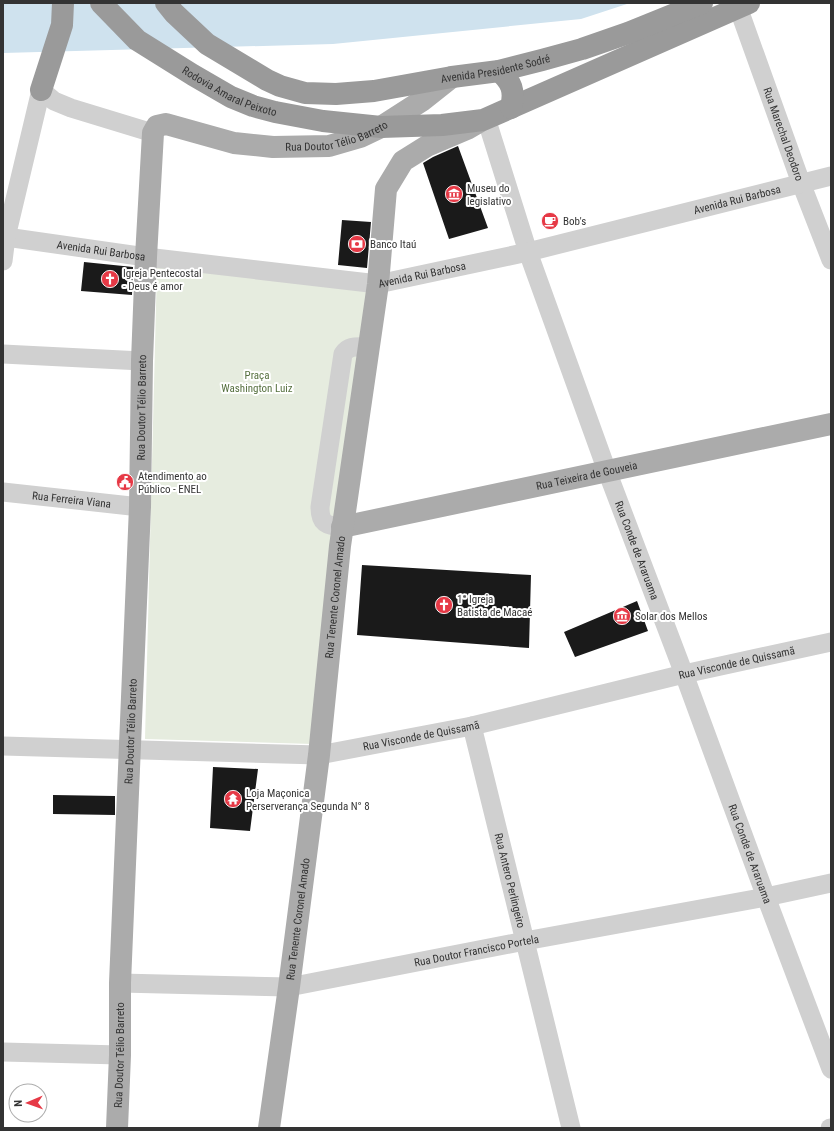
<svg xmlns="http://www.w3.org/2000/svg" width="834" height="1131" font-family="'Roboto Condensed',sans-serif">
<rect width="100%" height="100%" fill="#fff"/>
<!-- green -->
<path fill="#e6ecdf" d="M157 267 374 285 312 744 145 739Z"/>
<!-- water -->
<path fill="#cfe2ee" d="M3 3H630L581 19 333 44 3 53Z"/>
<!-- building -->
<path fill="#1a1a1a" d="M458 146 488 228 449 239 423 163 433 157Z
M342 220 371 222 367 268 338 265Z
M84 262 133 267 132 295 81 291Z
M362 565 531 575 529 648 357 635Z
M637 601 648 631 575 657 564 632Z
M213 767 258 769 250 831 210 828Z
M53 795 115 796V815L53 814Z"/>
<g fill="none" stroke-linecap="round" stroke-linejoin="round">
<!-- minor -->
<g stroke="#d0d0d0" stroke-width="19">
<path id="s1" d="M738 7 801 183 831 260"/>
<path id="s2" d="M486 118 528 252 607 471 684 674 766 897 831 1069"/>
<path id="s3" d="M6 237 146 257 378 284 528 252 831 176"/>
<path d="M3 261 6 237 41 90 54 101 71 108 153 133"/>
<path d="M3 354 142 361"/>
<path id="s4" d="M3 492 140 507"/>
<path d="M342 527C327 525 320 525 320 507L343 354C349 345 357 347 368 347"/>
<path id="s5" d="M472 726 571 1128"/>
<path id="s6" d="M3 746 319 755 472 726 684 674 831 642"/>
<path id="s7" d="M120 983 289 987 525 941 766 897 831 883"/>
<path d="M3 1052 120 1055"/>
<path d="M830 1128H831"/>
</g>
<!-- major -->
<g stroke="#ababab" stroke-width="22">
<path id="s8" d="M342 527 831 424"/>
<path id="s9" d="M117 1128 120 1055V983L140 507 142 361 146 257 153 133 157 126 166 124 234 143 273 147 329 146 360 137 381 127 423 100 452 77"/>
<path id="s10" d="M269 1128 289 987 319 755 340 546 378 284 386 189 403 161 427 146 467 129 479 122"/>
</g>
<!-- highway -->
<g stroke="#9a9a9a" stroke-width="22">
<path id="s11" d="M101 3 137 40 193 75 231 97 253 106 275 112 323 121 381 127 442 125 483 120 749 3"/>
<path id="s12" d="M166 3 174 13 207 44 267 80 280 86 305 93 336 94 374 91 452 77 499 71 542 60 582 49 628 33 702 3"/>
<path d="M499 71C512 82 515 91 511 108"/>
<path d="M41 90 62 25 63 3"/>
</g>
</g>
<!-- icons -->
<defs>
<symbol id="museum-disc" viewBox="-11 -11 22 22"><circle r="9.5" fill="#e63946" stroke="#fff"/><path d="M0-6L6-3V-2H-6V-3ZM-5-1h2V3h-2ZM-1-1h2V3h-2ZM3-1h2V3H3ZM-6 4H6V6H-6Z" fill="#fff"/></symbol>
<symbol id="cafe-disc" viewBox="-11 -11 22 22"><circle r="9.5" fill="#e63946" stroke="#fff"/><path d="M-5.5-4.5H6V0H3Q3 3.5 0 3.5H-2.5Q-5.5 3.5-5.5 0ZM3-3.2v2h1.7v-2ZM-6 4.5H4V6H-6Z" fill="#fff"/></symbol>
<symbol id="bank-disc" viewBox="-11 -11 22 22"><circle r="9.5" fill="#e63946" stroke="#fff"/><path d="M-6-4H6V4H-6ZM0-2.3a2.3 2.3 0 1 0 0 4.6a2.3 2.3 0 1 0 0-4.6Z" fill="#fff"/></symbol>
<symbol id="church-disc" viewBox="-11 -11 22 22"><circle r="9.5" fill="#e63946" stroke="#fff"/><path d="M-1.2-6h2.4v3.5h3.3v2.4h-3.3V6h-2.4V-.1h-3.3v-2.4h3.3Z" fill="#fff"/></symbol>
<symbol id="civic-disc" viewBox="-11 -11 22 22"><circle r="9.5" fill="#e63946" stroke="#fff"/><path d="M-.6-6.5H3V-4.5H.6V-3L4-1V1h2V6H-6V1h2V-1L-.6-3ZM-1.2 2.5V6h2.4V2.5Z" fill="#fff"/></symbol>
<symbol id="temple-disc" viewBox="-11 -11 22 22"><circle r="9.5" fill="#e63946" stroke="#fff"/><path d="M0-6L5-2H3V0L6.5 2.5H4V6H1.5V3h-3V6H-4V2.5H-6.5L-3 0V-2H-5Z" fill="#fff"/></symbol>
</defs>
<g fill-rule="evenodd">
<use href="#museum-disc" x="444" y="184" width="20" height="20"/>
<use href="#cafe-disc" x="540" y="211" width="20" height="20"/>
<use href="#bank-disc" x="347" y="234" width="20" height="20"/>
<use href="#church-disc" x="100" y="269" width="20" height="20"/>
<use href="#civic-disc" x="115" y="472" width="20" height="20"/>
<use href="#church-disc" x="434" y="595" width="20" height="20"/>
<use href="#museum-disc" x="612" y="606" width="20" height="20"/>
<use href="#temple-disc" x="223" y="789" width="20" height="20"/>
</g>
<g text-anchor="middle" stroke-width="4" stroke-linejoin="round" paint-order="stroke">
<!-- street labels -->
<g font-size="11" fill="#333" stroke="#fff">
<text dy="4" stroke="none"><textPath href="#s12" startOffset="361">Avenida Presidente Sodré</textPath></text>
<text dy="4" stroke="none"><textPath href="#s11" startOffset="158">Rodovia Amaral Peixoto</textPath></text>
<text dy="4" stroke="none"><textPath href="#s9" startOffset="1188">Rua Doutor Télio Barreto</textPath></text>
<text dy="4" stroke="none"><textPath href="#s1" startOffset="135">Rua Marechal Deodoro</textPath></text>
<text dy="4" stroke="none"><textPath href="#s3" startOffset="744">Avenida Rui Barbosa</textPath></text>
<text dy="4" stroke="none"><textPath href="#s3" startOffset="96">Avenida Rui Barbosa</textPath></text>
<text dy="4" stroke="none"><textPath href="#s3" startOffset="420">Avenida Rui Barbosa</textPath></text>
<text dy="4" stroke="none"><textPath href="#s9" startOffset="721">Rua Doutor Télio Barreto</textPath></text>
<text dy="4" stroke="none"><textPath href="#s8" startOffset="250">Rua Teixeira de Gouveia</textPath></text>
<text dy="4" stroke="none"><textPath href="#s4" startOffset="69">Rua Ferreira Viana</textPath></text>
<text dy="4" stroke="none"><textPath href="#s2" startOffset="458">Rua Conde de Araruama</textPath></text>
<text dy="4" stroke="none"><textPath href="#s10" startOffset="535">Rua Tenente Coronel Amado</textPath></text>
<text dy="4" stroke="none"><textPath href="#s6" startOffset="744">Rua Visconde de Quissamã</textPath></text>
<text dy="4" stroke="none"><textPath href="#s9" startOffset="397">Rua Doutor Télio Barreto</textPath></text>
<text dy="4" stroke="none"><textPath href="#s6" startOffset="420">Rua Visconde de Quissamã</textPath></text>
<text dy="4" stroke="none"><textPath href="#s2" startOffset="782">Rua Conde de Araruama</textPath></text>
<text dy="4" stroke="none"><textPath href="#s5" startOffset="159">Rua Antero Perlingeiro</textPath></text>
<text dy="4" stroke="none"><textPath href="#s10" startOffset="211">Rua Tenente Coronel Amado</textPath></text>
<text dy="4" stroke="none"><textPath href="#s7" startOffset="360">Rua Doutor Francisco Portela</textPath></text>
<text dy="4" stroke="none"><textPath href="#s9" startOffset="73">Rua Doutor Télio Barreto</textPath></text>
</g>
<!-- poi labels -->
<g font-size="11" fill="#333" stroke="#fff" text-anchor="start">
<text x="467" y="192">Museu do<tspan x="467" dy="13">legislativo</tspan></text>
<text x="563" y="225">Bob's</text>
<text x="370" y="248">Banco Itaú</text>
<text x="123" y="277">Igreja Pentecostal<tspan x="123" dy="13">- Deus é amor</tspan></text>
<text x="138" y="480">Atendimento ao<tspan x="138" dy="13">Público - ENEL</tspan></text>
<text x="457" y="603">1° Igreja<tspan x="457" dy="13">Batista de Macaé</tspan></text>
<text x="635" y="620">Solar dos Mellos</text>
<text x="246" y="797">Loja Maçonica<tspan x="246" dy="13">Perserverança Segunda N° 8</tspan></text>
</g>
<!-- park labels -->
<g font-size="11" fill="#56703f" stroke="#fff">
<text x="257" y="379">Praça<tspan x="257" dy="13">Washington Luiz</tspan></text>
</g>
</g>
<!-- border -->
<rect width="834" height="1131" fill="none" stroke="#333333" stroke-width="8"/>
<!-- north arrow -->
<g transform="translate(28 1103) rotate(268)"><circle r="19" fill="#ffffff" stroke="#adadad"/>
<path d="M0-3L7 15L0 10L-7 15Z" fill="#e63946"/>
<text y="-6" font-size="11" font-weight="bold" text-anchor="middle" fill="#333333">N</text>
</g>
</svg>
